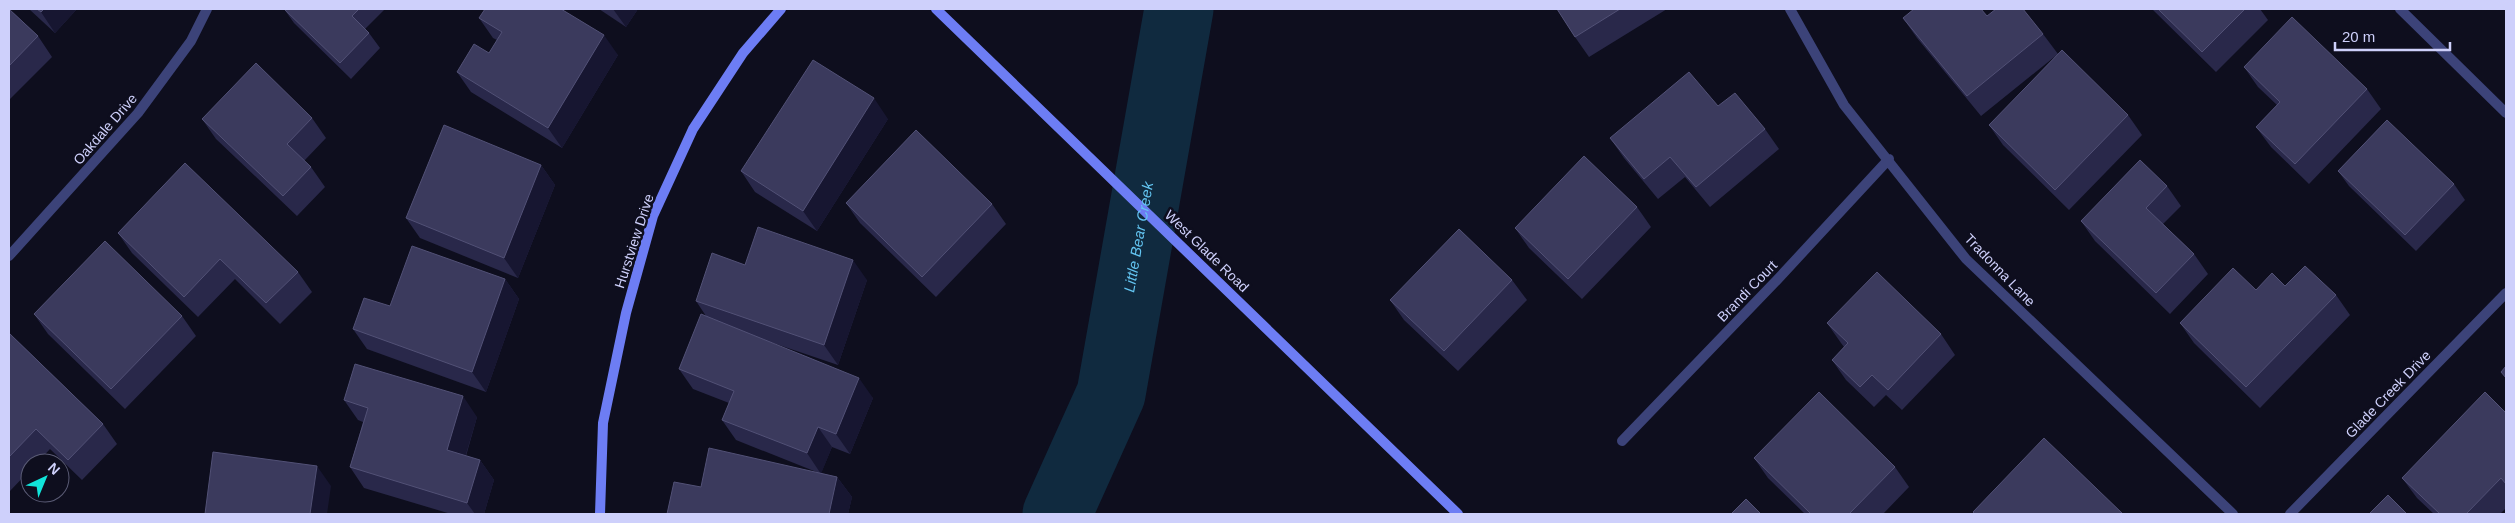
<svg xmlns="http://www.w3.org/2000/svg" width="2515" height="523" font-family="Arial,sans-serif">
<rect width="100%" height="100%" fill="#0e0e1e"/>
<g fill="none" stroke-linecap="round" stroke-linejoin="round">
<!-- river -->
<path stroke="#102a3f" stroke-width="69" id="s1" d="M1057 514 1111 394 1179 9"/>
<!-- street -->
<path stroke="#3c4379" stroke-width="10" d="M1790 9 1844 105 1966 259 2233 514
M2400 9 2506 113
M9 256 138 113 191 41 207 9
M1622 441 1777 280 1889 159
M2290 514 2506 293"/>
<!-- secondary -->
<path stroke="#6d7df4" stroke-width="10" d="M936 9 1458 514
M600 514 603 423 626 313 653 216 693 129 743 53 781 9"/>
</g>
<!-- wall -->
<path fill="#29284a" d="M9 9 38 36 52 57 9 100Z
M29 9H77L55 33Z
M284 9H385L365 29 369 33 380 48 351 79 294 23Z
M599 9H638L626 27Z
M1557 9H1667L1589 57 1575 37Z
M2152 9H2260L2268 20 2216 72Z
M479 18 618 55 562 148 471 92 457 72 489 53 497 40 493 38Z
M1903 18 2043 34 2058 54 1981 116 1917 38Z
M2244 67 2367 89 2381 109 2309 184 2271 147 2256 127 2277 105 2258 87Z
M1718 106 1765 129 1779 149 1710 207 1685 177 1658 199 1624 158 1610 138Z
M2128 115 2142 135 2069 210 2003 145 1989 125Z
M312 118 326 138 304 161 311 167 325 187 297 216 216 139 202 119Z
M888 119 817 231 755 192 741 171Z
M541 165 555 185 518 278 420 238 406 218Z
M2338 171 2454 184 2465 200 2416 251 2349 186Z
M2167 186 2181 206 2163 224 2194 254 2208 274 2170 314 2095 241 2081 221Z
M846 203 992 204 1006 224 936 297 860 223Z
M1637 207 1651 227 1582 299 1529 248 1515 228Z
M118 233 298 272 312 292 280 324 235 279 198 317 132 253Z
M745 265 867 280 838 365 770 342 873 398 850 454 832 447 821 473 837 477 852 497 848 514H667L701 487 819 473 736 440 722 420 729 403 693 389 679 369 706 316 696 301Z
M505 279 519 299 486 392 367 349 353 329Z
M1512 280 1527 300 1458 371 1404 320 1390 300Z
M2285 286 2336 295 2350 315 2260 408 2194 343 2180 323 2256 290Z
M34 314 182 316 196 336 125 409 48 334Z
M1827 323 1941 334 1955 355 1902 410 1886 395 1874 407 1846 380 1832 360 1844 347 1841 343Z
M9 333 103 424 117 444 82 480 50 449 37 463H30V470L10 491 9 489Z
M344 400 477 417 466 456 480 460 494 480 484 514H451L364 488 350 467 363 422 358 420Z
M2506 413V508L2500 514H2434L2417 498 2402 478Z
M1754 458 1895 467 1909 487 1883 514H1805L1768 478Z"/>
<!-- shaded-wall -->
<path fill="#171631" d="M44 9H77L55 33 41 12Z
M613 9H638L626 27Z
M604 35 618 55 562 148 548 128Z
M874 98 888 119 817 231 803 211Z
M541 165 555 185 518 278 504 258Z
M853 260 867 280 838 365 824 345Z
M505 279 519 299 486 392 472 372Z
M859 378 873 398 850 454 836 434Z
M463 396 477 417 461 471 447 450Z
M818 427 832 447 821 474 807 453Z
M480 460 494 480 484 514H475L467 503Z
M317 466 331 486 327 514H310Z
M837 477 852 497 848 514H829Z"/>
<!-- building -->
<path fill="#3b3a5d" stroke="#525176" d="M9 9 38 36 9 66Z
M37 9H44L41 12Z
M284 9H359L352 16 369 33 340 63Z
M485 9H561L604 35 548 128 457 72 474 44 489 53 502 32 479 18Z
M1557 9H1620L1575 37Z
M1914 9H1981L1987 16 1996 9H2023L2043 34 1967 96 1903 18Z
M2158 9H2245L2202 52Z
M2292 17 2367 89 2295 164 2256 127 2280 102 2244 67Z
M2062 50 2128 115 2055 190 1989 125Z
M813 60 874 98 803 211 741 171Z
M256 63 312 118 287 144 311 167 283 196 202 119Z
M1689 72 1718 106 1735 93 1765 129 1696 187 1670 157 1644 179 1610 138Z
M2387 120 2454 184 2405 235 2338 171Z
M444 125 541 165 504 258 406 218Z
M916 130 992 204 922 277 846 203Z
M1584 156 1637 207 1568 279 1515 228Z
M2140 160 2167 186 2146 208 2194 254 2156 293 2081 221Z
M185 163 298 272 266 303 220 259 184 297 118 233Z
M758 227 853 260 824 345 696 301 712 253 745 265Z
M1459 229 1512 280 1444 351 1390 300Z
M105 241 182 316 111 389 34 314Z
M412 246 505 279 472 372 353 329 364 298 390 306Z
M2305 266 2336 295 2246 387 2180 323 2233 268 2256 290 2272 273 2285 286Z
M1877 272 1941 334 1888 390 1872 375 1860 387 1832 360 1848 343 1827 323Z
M701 314 859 378 836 434 818 427 807 453 722 420 734 391 679 369Z
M9 333 103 424 68 460 36 429 9 457Z
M355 364 463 396 447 450 480 460 467 503 350 467 368 408 344 400Z
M2506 366V378L2501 372Z
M1819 392 1895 467 1849 514H1811L1754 458Z
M2485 392 2506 413V484L2501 478 2466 514H2440L2402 478Z
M2044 438 2123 514H1975L1973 512Z
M709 448 837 477 829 514H667L674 482 701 487Z
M213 452 317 466 310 514H205Z
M2388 495 2407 514H2369Z
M1746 499 1761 514H1731Z"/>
<g text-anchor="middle" stroke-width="5" stroke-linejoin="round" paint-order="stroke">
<!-- street labels -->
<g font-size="14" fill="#ced0fb" stroke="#0e0e1e">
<text transform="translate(105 129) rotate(-49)" y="5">Oakdale Drive</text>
<text transform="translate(634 241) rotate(-72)" y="5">Hurstview Drive</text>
<text transform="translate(1207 251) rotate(44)" y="5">West Glade Road</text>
<text transform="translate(2000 270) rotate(46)" y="5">Tradonna Lane</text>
<text transform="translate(1747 291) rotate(-46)" y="5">Brandi Court</text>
<text transform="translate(2388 394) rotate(-46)" y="5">Glade Creek Drive</text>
</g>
<!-- water labels -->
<g font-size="15" font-style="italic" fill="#64c6f3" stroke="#0e0e1e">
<text dy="5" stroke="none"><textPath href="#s1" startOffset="291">Little Bear Creek</textPath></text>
</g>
</g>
<!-- border -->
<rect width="2515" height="523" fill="none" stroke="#ced0fb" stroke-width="20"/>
<!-- north arrow -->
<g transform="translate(45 478) rotate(44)"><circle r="24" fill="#0e0e1e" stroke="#5b5c76"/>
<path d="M0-4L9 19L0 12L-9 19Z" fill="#11e4da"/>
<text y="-8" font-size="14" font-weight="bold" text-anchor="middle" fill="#ced0fb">N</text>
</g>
<!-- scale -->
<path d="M2335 42v8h115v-8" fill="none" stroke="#ced0fb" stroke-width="2.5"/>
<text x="2342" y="42" font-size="15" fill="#ced0fb" stroke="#0e0e1e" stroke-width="4" paint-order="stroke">20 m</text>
</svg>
